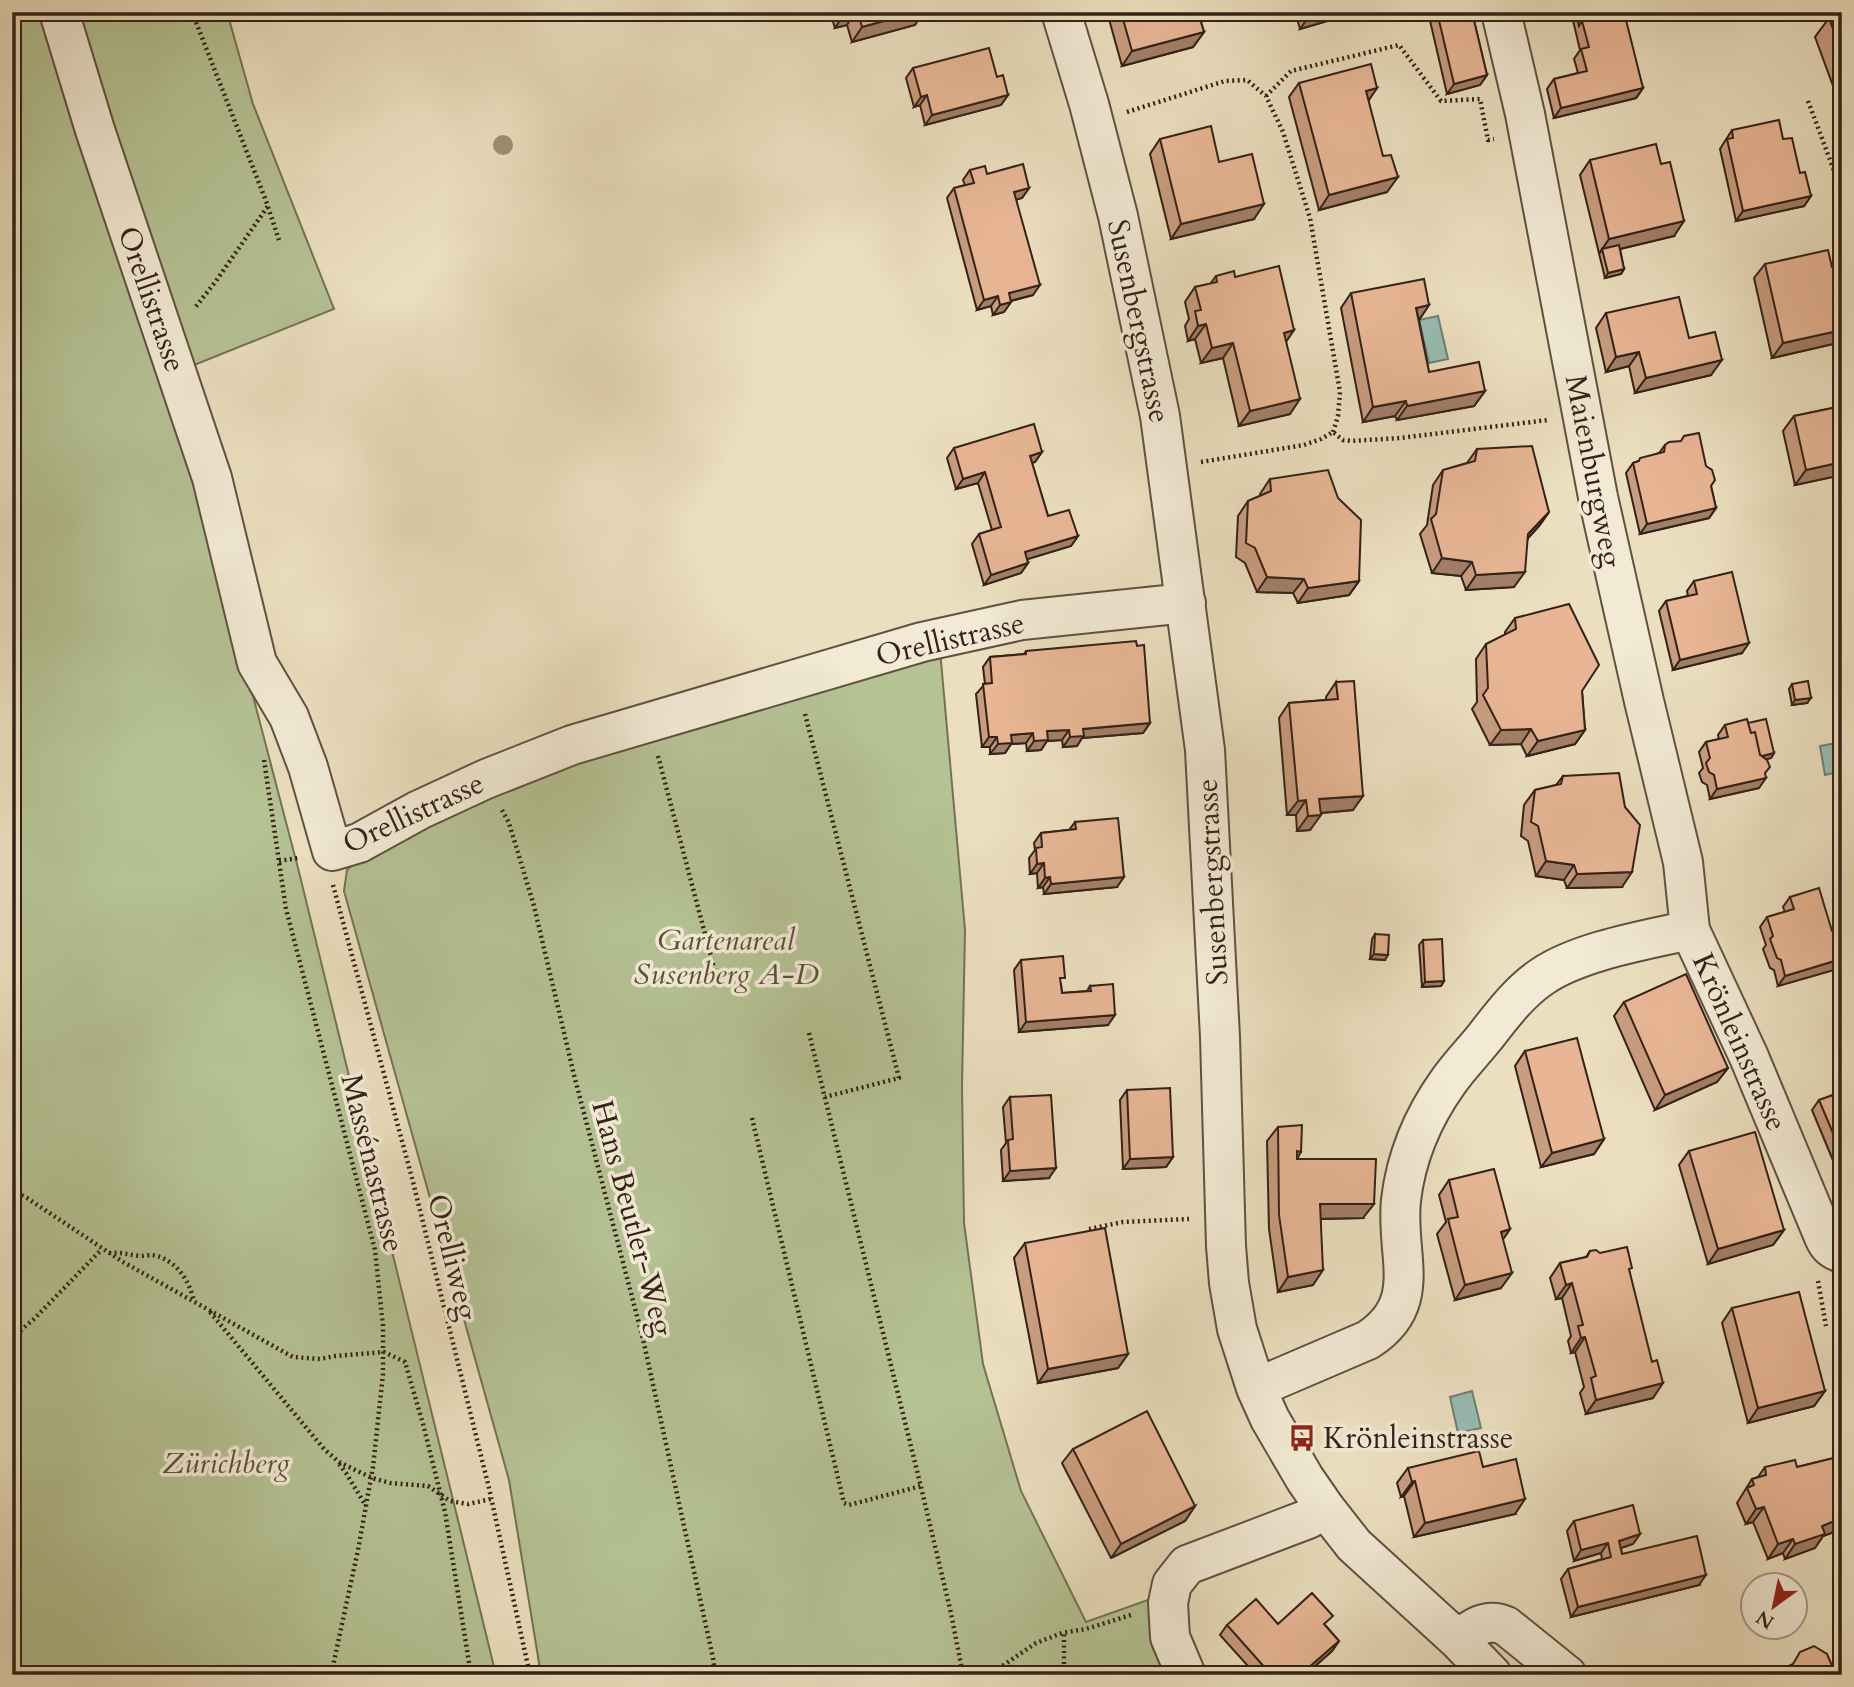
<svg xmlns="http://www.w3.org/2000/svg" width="1854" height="1687" font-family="Cardo,serif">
<rect width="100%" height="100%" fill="#ebdfbf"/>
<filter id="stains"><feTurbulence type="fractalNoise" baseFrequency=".00286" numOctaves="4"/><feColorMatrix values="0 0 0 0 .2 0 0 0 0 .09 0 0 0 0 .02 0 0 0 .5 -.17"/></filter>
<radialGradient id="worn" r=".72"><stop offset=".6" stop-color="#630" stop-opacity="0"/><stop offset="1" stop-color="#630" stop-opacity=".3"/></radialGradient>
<!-- green -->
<path fill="#b5c294" stroke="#747256" stroke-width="2" d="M12 12H227L253 104 334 309 169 375 298 868 496 1675H12Z
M940 650 965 930 962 1086 964 1223 983 1364 1021 1491 1086 1622 1159 1596 1173 1675H541L509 1480 344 891 347 870 366 852 514 776Z"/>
<!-- water -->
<path fill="#98bcb3" stroke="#707e75" stroke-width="2" d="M1438 316 1448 359 1429 363 1419 320Z
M1842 742V771L1825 775 1820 746Z
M1472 1391 1481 1428 1458 1433 1450 1397Z"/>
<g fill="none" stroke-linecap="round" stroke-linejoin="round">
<defs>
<path id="minor" d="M59 12 95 130 212 478 257 663 289 717 308 767 332 851 359 843 419 810 486 779 572 745 922 642 1022 620 1186 603
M1061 12 1089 104 1118 216 1160 416 1205 750 1220 1037 1226 1246 1229 1283 1237 1329 1256 1388 1270 1419 1305 1479 1325 1508 1354 1545 1458 1640 1492 1675
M1501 12 1525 114 1598 497 1644 701 1683 862 1690 930 1749 1057 1824 1237C1828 1246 1832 1250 1842 1253
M1256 1388 1368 1340C1425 1303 1395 1256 1401 1200 1406 1158 1423 1117 1448 1082 1459 1066 1473 1052 1485 1037 1502 1015 1520 991 1543 976 1580 951 1646 940 1690 930
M1458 1640C1472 1628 1487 1617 1506 1626L1567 1675
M1186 1675 1170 1637 1168 1603 1172 1584 1187 1565 1308 1519 1325 1508"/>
</defs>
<!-- minor casing -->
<use href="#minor" stroke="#625041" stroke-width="42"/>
<!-- path -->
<path stroke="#342117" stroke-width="4.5" stroke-dasharray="2 3.5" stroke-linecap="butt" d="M192 12 268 206 216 281 194 309
M1266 96 1291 71 1399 45 1441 101 1480 99 1488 140 1494 139
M1808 101 1842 192
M1127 112 1225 81 1247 80 1266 96 1283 132 1310 218 1340 392 1338 416 1333 432
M268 207 279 240
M1201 462 1304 445 1321 439 1333 432 1343 440 1351 441 1400 438 1548 420
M805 714 899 1078 825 1097
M658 756 719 987
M264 760 286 909 375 1250 383 1326V1374L373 1467 358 1550 331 1675
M502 810 509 823 534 906 574 1075 643 1339 713 1658 715 1675
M279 861 298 858
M333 885 412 1178 489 1488 530 1675
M809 1033 920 1483 951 1613 963 1675
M752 1118 844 1503 849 1505 921 1486
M12 1190 27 1198 123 1262 293 1357 320 1359 335 1356 384 1352 405 1362 423 1424 445 1512 471 1675
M1089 1229 1123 1222 1189 1219
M109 1253C121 1252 130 1255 141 1256 145 1256 149 1255 152 1255 176 1259 189 1280 194 1301
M1818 1281 1826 1326
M210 1312 324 1449 339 1462 372 1478 390 1483 428 1486 450 1501 468 1504 491 1499
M12 1338 35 1318 102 1249
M339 1464 346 1473 366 1506
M989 1675 1036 1643 1062 1633 1086 1629 1134 1614
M1064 1675V1632"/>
<!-- minor -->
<use href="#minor" stroke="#f2ead5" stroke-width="38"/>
</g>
<!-- trees -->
<circle fill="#9c9177" cx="503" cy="145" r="10"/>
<!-- wall -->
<path fill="#c89d80" stroke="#342117" stroke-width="2" d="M830 12H923L915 25 852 42 847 25 835 28Z
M1107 12H1198L1204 32 1193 47 1122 66Z
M1295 12H1353L1351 14 1300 29Z
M1428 12H1472L1487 75 1480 85 1447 94Z
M1571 12H1620L1643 88 1636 98 1554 118 1547 89 1554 79 1578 73 1574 59 1580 50Z
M1842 13V101L1839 102 1815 37 1829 18Z
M913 68 997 77 1008 95 1001 105 925 125 920 105 914 107 906 78Z
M1299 83 1377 88 1368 100 1387 192 1319 210 1289 97Z
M1732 130 1783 139 1811 196 1804 206 1736 221 1720 149Z
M1160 139 1219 162 1254 219 1171 239 1150 154Z
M1590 160 1674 236 1620 249 1624 269 1621 274 1605 278 1580 175Z
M970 170 987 174 1029 188 1022 198 1016 199 1033 295 1011 301V302L1004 312 993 315 991 306 977 310 947 198 954 188 965 185 963 180Z
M1765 264 1832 267 1842 265V342L1772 358 1754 278Z
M1216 276 1235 277 1294 330 1286 341 1290 414 1239 426 1223 358 1201 363 1195 339 1188 341 1185 326 1189 319 1185 302 1195 287 1210 284Z
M1351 293 1429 305 1419 320 1429 372 1485 391 1474 406 1397 420 1395 416 1363 422 1341 308Z
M1606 313 1689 338 1711 375 1635 393 1629 366 1606 372 1596 328Z
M1842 406V475L1795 485 1783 431 1794 416Z
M1665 445 1711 486 1716 508 1709 518 1640 534 1626 473 1633 463 1659 453Z
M954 448 1042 452 1035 462 1032 463 1048 516 1078 536 1071 546 1027 559 1028 563 1021 573 984 585 972 544 979 534 992 530 978 483 956 489 947 458Z
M1477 449 1549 512 1539 526 1528 538 1514 587 1466 590 1461 576 1432 573 1420 534 1427 525 1433 485 1443 470 1467 463Z
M1270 479 1359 581 1349 595 1298 603 1293 593 1257 592 1245 563 1236 557 1238 516 1248 501 1260 496V494Z
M1694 581 1742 653 1673 670 1659 611 1666 601 1688 596 1687 591Z
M1515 618 1582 691 1585 730 1575 744 1527 756 1521 744 1490 745 1472 709 1477 702 1476 659 1486 644 1505 635V632Z
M1026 651 1150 723 1143 733 1082 738 1077 746 1063 747 1062 740 1047 741 1041 750 1027 751 1026 743 1011 744 1005 753 990 754V747H982L976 694 985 684 983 667 990 657 1024 654Z
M1336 682 1353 810 1321 813 1310 830 1297 831 1296 815H1287L1279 718 1289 703 1326 700V697Z
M1792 684 1807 703 1792 705 1789 689Z
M1748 723 1774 753 1771 758 1766 759 1765 774 1759 788 1710 799 1707 785 1702 782 1699 773 1703 768 1699 752 1706 742 1719 739 1718 735 1725 725Z
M1563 776 1622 887 1567 888 1564 880 1536 876 1528 841 1521 836 1524 805 1535 790 1556 785Z
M1075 822 1117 887 1044 894 1043 887 1038 888 1037 873 1030 874 1029 858 1035 850 1034 843 1041 833 1069 830Z
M1790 897 1832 931 1842 958 1834 970 1778 986 1774 970 1770 968 1763 949 1766 945 1760 927 1767 917 1785 912 1783 907Z
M1375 934 1385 960 1370 959 1372 939Z
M1423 940 1444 981 1441 986 1422 987 1419 945Z
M1021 960 1061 984 1062 993 1087 991 1090 986 1108 1025 1019 1032 1014 970Z
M1624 1002 1728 1068 1717 1082 1655 1110 1614 1016Z
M1525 1051 1604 1139 1594 1154 1541 1167 1515 1066Z
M1842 1083V1182L1812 1110 1819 1100 1838 1093 1837 1090Z
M1127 1090 1173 1157 1166 1167 1123 1169 1120 1100Z
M1010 1097 1049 1178 1003 1181 1001 1150 1006 1143 1003 1107Z
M1278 1127 1301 1152 1297 1159 1363 1218 1321 1219 1313 1285 1278 1292 1269 1229 1267 1141Z
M1689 1151 1784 1230 1773 1245 1708 1264 1679 1165Z
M1449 1180 1510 1229 1503 1239 1501 1288 1455 1300 1437 1234 1446 1222 1439 1195Z
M1025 1243 1128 1354 1118 1368 1038 1383 1014 1258Z
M1590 1251 1629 1272 1653 1398 1586 1414 1580 1393 1584 1387 1575 1352 1571 1353 1568 1341 1571 1336 1562 1298 1556 1299 1550 1278 1560 1263 1586 1257Z
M1732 1308 1825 1391 1814 1406 1748 1423 1722 1323Z
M1073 1449 1195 1506 1185 1521 1111 1558 1062 1463Z
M1842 1456V1529L1823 1536 1815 1548 1785 1559 1783 1553 1768 1559 1753 1522 1746 1524 1737 1503 1752 1479 1758 1477 1765 1467H1797Z
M1408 1468 1515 1514 1414 1537 1404 1496 1401 1497 1397 1483Z
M1574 1521 1640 1534 1633 1544 1621 1548 1622 1554 1699 1585 1571 1617 1561 1579 1568 1569 1602 1559 1601 1553 1574 1561 1567 1531Z
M1278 1624 1326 1626 1339 1641 1332 1651 1305 1675H1256L1220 1635 1227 1625Z"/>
<!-- shaded-wall -->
<path fill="#a27f68" stroke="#342117" stroke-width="2" d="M855 12 847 25 835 28 845 13Z
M916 12H923L915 25 852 42 862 27Z
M1329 12H1353L1351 14 1300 29 1307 19Z
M1204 32 1193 47 1122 66 1132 51Z
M1487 75 1480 85 1447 94 1454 84Z
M1377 88 1367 103 1366 91Z
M1643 88 1636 98 1554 118 1561 108Z
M927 95 920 105 914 107 921 97Z
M1008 95 1001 105 925 125 932 115Z
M1398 177 1387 192 1319 210 1329 195Z
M1029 188 1022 198 1007 202 1014 192Z
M1811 196 1804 206 1736 221 1743 211Z
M1264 204 1254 219 1171 239 1181 224Z
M1684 221 1674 236 1603 253 1602 249 1599 254 1609 239Z
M1624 269 1621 274 1605 278 1608 273Z
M1040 285 1033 295 1002 303 1009 293Z
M998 296 991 306 977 310 984 300Z
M1011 302 1004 312 993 315 1000 305Z
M1429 305 1419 320 1416 308Z
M1206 324 1195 339 1188 341 1198 326Z
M1294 330 1284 345V333Z
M1842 330V342L1772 358 1783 343Z
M1233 343 1223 358 1201 363 1212 348Z
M1639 352 1629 366 1606 372 1616 357Z
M1722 360 1711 375 1635 393 1646 378Z
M1485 391 1474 406 1397 420 1407 406Z
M1300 399 1290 414 1239 426 1250 411Z
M1406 401 1395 416 1363 422 1373 407Z
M1042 452 1035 462 1023 466 1030 456Z
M1842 462V475L1795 485 1806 470Z
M985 472 978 483 956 489 963 479Z
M1716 508 1709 518 1640 534 1647 524Z
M1549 512 1539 526 1518 549 1528 534Z
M1078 536 1071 546 1018 562 1025 552Z
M1442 558 1472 562 1461 576 1432 573Z
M1028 563 1021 573 984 585 991 575Z
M1525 572 1514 587 1466 590 1476 575Z
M1267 577 1304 579 1293 593 1257 592Z
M1359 581 1349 595 1298 603 1308 588Z
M1749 643 1742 653 1673 670 1680 660Z
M1811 698 1807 703 1792 705 1795 700Z
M1150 723 1143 733 1082 738 1077 746 1063 747 1070 737 1083 729Z
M1531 729 1521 744 1490 745 1501 730Z
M1069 730 1062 740 1047 741 1041 750 1027 751 1034 741 1047 731Z
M1585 730 1575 744 1527 756 1538 741Z
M1033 733 1026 743 1011 744 1005 753 990 754 998 744 1011 735Z
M989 737H997L990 747H982Z
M1774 753 1771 758 1752 763 1756 758Z
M1766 778 1759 788 1710 799 1717 789Z
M1363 796 1353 810 1309 814 1319 799Z
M1306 800 1296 815H1287L1298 801Z
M1321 815 1310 830 1297 831 1308 816Z
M1546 861 1574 865 1564 880 1536 876Z
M1044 863 1037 873 1030 874 1037 864Z
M1632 872 1622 887 1567 888 1577 874Z
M1050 877 1043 887 1038 888 1045 878Z
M1124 877 1117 887 1044 894 1051 884Z
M1374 954 1388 955 1385 960 1370 959Z
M1841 959 1834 970 1778 986 1785 976Z
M1444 981 1441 986 1422 987 1425 982Z
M1115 1015 1108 1025 1019 1032 1026 1022Z
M1728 1068 1717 1082 1655 1110 1665 1095Z
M1604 1139 1594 1154 1541 1167 1552 1153Z
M1173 1157 1166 1167 1123 1169 1130 1159Z
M1056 1168 1049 1178 1003 1181 1010 1171Z
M1320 1204H1374L1363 1218 1309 1219Z
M1510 1229 1500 1244 1501 1232Z
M1784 1230 1773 1245 1708 1264 1718 1249Z
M1323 1270 1313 1285 1278 1292 1288 1277Z
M1512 1273 1501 1288 1455 1300 1465 1285Z
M1572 1283 1562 1298 1556 1299 1566 1285Z
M1585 1337 1575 1352 1571 1353 1581 1338Z
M1128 1354 1118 1368 1038 1383 1048 1369Z
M1663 1383 1653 1398 1586 1414 1596 1400Z
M1825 1391 1814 1406 1748 1423 1758 1408Z
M1415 1481 1404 1496 1401 1497 1412 1482Z
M1525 1499 1515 1514 1414 1537 1425 1523Z
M1195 1506 1185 1521 1111 1558 1121 1544Z
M1764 1507 1753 1522 1746 1524 1756 1509Z
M1842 1518V1529L1823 1536 1815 1548 1785 1559 1795 1544 1822 1526Z
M1640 1534 1633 1544 1612 1551 1619 1541Z
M1793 1539 1783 1553 1768 1559 1778 1544Z
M1608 1543 1601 1553 1574 1561 1581 1550Z
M1706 1575 1699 1585 1571 1617 1578 1607Z
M1339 1641 1332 1651 1305 1675H1300Z"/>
<!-- building -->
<path fill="#e8b695" stroke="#342117" stroke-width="2" d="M858 12H916L862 27Z
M1121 12H1198L1204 32 1132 51Z
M1305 12H1329L1307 19Z
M1437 12H1472L1487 75 1454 84Z
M1576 12H1620V13L1582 21 1579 26Z
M1622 12H1624L1643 88 1561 108 1554 79 1587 71 1581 49 1589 47 1582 21Z
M1842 13V53L1829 18Z
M989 48 997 77 1003 75 1008 95 932 115 927 95 921 97 913 68Z
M1371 64 1377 88 1366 91 1383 156 1391 155 1398 177 1329 195 1299 83Z
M1779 120 1783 139 1792 138 1800 173 1805 172 1811 196 1743 211 1727 139 1733 138 1732 130Z
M1211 126 1219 162 1252 154 1264 204 1181 224 1160 139Z
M1656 144 1661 164 1670 162 1684 221 1609 239 1590 160Z
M1023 164 1029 188 1014 192 1040 285 1009 293 1011 302 1000 305 998 296 984 300 954 188 974 183 970 170 985 166 987 174Z
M1619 245 1624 269 1608 273 1602 249Z
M1828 250 1832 267 1842 265V330L1783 343 1765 264Z
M1279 266 1294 330 1284 333 1300 399 1250 411 1233 343 1212 348 1206 324 1198 326 1195 311 1201 310 1195 287 1217 282 1216 276 1234 271 1235 277Z
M1424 279 1429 305 1416 308 1429 372 1479 362 1485 391 1407 406 1406 401 1373 407 1351 293Z
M1679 297 1689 338 1715 332 1722 360 1646 378 1639 352 1616 357 1606 313Z
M1842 406V462L1806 470 1794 416Z
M1034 424 1042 452 1030 456 1048 516 1069 510 1078 536 1025 552 1028 563 991 575 979 534 1001 527 985 472 963 479 954 448Z
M1699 433 1706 466 1712 470 1715 480 1711 486 1716 508 1647 524 1633 463 1639 461 1640 458 1664 452 1665 445 1669 442 1681 441 1684 436Z
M1532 446 1549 512 1528 534 1525 572 1476 575 1472 562 1442 558 1431 519 1436 514 1443 470 1475 461 1477 449Z
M1328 470 1338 498 1361 520 1359 581 1308 588 1304 579 1267 577 1255 548 1246 543 1248 501 1271 491 1270 479Z
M1732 572 1749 643 1680 660 1666 601 1697 594 1694 581Z
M1569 604 1599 665 1582 691 1585 730 1538 741 1531 729 1501 730 1483 695 1488 688 1486 644 1516 629 1515 618Z
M1136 641 1137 646 1144 645 1150 723 1083 729 1084 736 1070 737 1069 730 1047 731 1048 740 1034 741 1033 733 1011 735 1012 743 998 744 997 737H989L983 684 992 683 990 657 1026 654V651Z
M1354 681 1363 796 1319 799 1321 815 1308 816 1306 800 1298 801 1289 703 1338 699 1336 682Z
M1808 681 1811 698 1795 700 1792 684Z
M1747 719 1751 733 1755 732 1760 755 1767 760 1770 767 1765 773 1766 778 1717 789 1714 775 1709 772 1706 763 1710 758 1706 742 1728 737 1725 725Z
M1766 719 1774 753 1762 756 1760 755 1755 732 1751 733 1748 723Z
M1619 773 1625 807 1640 825 1632 872 1577 874 1574 865 1546 861 1538 826 1531 822 1535 790 1561 784 1563 776Z
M1118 818 1124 877 1051 884 1050 877 1045 878 1044 863 1037 864 1036 848 1042 847 1041 833 1076 829 1075 822Z
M1819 888 1832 931 1842 934V958L1841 959 1785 976 1781 960 1777 958 1770 939 1773 936 1767 917 1794 909 1790 897Z
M1375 934 1389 935 1388 955 1374 954Z
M1442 939 1444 981 1425 982 1423 940Z
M1063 956 1065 978H1060L1062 993 1091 991 1090 986 1113 984 1115 1015 1026 1022 1021 960Z
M1686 974 1728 1068 1665 1095 1624 1002Z
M1577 1038 1604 1139 1552 1153 1525 1051Z
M1170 1088 1173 1157 1130 1159 1127 1090Z
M1842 1092V1141L1838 1145 1819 1100Z
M1051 1095 1056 1168 1010 1171 1008 1140 1013 1139 1010 1097Z
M1302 1125 1301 1152 1297 1151V1159H1376L1374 1204H1320L1323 1270 1288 1277 1279 1215 1278 1127Z
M1755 1132 1784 1230 1718 1249 1689 1151Z
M1494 1169 1510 1229 1501 1232 1512 1273 1465 1285 1448 1219 1458 1217 1449 1180Z
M1105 1228 1128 1354 1048 1369 1025 1243Z
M1627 1247 1632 1268 1629 1269 1652 1362 1657 1360 1663 1383 1596 1400 1591 1378 1596 1376 1585 1337 1581 1338 1578 1326 1583 1325 1572 1283 1566 1285 1560 1263 1587 1257 1590 1251 1596 1250 1600 1253Z
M1799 1292 1825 1391 1758 1408 1732 1308Z
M1147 1411 1195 1506 1121 1544 1073 1449Z
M1479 1451 1483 1467 1516 1459 1525 1499 1425 1523 1415 1481 1412 1482 1408 1468Z
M1842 1456V1518L1822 1526 1825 1534 1795 1544 1793 1539 1778 1544 1764 1507 1756 1509 1747 1488 1754 1485 1752 1479 1766 1475 1765 1467 1795 1460 1797 1467Z
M1633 1505 1640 1534 1619 1541 1622 1554 1697 1536 1706 1575 1578 1607 1568 1569 1611 1557 1608 1543 1581 1550 1574 1521Z
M1312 1593 1333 1616 1324 1624 1339 1641 1300 1675H1262L1267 1670 1227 1625 1256 1599 1278 1624Z
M1814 1646 1827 1654 1836 1675H1770L1793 1664 1800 1652Z"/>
<!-- icons -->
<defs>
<symbol id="bus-bare" viewBox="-9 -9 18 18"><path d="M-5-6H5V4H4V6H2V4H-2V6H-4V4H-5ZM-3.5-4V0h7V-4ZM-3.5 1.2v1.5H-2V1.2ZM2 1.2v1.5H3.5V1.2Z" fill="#8f2418" stroke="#f2ead5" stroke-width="2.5" paint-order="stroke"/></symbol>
</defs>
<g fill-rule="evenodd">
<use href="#bus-bare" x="1283" y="1419" width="38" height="38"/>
</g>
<g text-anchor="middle" stroke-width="7" stroke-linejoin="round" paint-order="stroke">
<!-- street labels -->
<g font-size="30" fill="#342117" stroke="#f2ead5">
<text transform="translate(152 299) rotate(71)" y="10">Orellistrasse</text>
<text transform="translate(1139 321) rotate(78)" y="10">Susenbergstrasse</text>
<text transform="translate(1594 471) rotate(79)" y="10">Maienburgweg</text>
<text transform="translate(950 639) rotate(-13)" y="10">Orellistrasse</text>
<text transform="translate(413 813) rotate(-25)" y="10">Orellistrasse</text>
<text transform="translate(1212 882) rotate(-93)" y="10">Susenbergstrasse</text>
<text transform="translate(1740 1042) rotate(66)" y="10">Krönleinstrasse</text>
<text transform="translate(373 1163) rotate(76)" y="10">Massénastrasse</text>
<text transform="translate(633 1218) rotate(75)" y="10">Hans Beutler-Weg</text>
<text transform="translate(453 1257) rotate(76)" y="10">Orelliweg</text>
</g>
<!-- park labels -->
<g font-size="30" font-style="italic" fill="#5b513c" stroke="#f2ead5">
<text x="726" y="950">Gartenareal<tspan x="726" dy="34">Susenberg A-D</tspan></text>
<text x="226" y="1473">Zürichberg</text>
</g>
<!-- poi labels -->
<g font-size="30" fill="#342117" stroke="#f2ead5" text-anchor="start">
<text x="1323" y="1448">Krönleinstrasse</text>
</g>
</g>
<!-- margin -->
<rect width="1854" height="1687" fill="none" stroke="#ebdfbf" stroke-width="42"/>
<rect x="14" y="14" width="1826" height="1659" fill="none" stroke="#342117" stroke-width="3.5"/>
<rect x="21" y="21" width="1812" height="1645" fill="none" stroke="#342117" stroke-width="2"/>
<!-- north arrow -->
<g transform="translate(1774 1606) rotate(213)"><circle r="33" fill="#f2ead5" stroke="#a69a89" stroke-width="2"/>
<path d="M0-5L12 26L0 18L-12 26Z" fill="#8f2418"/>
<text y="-10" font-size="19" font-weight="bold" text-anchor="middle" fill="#342117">N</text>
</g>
<rect width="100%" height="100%" filter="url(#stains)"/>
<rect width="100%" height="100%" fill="url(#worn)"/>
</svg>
